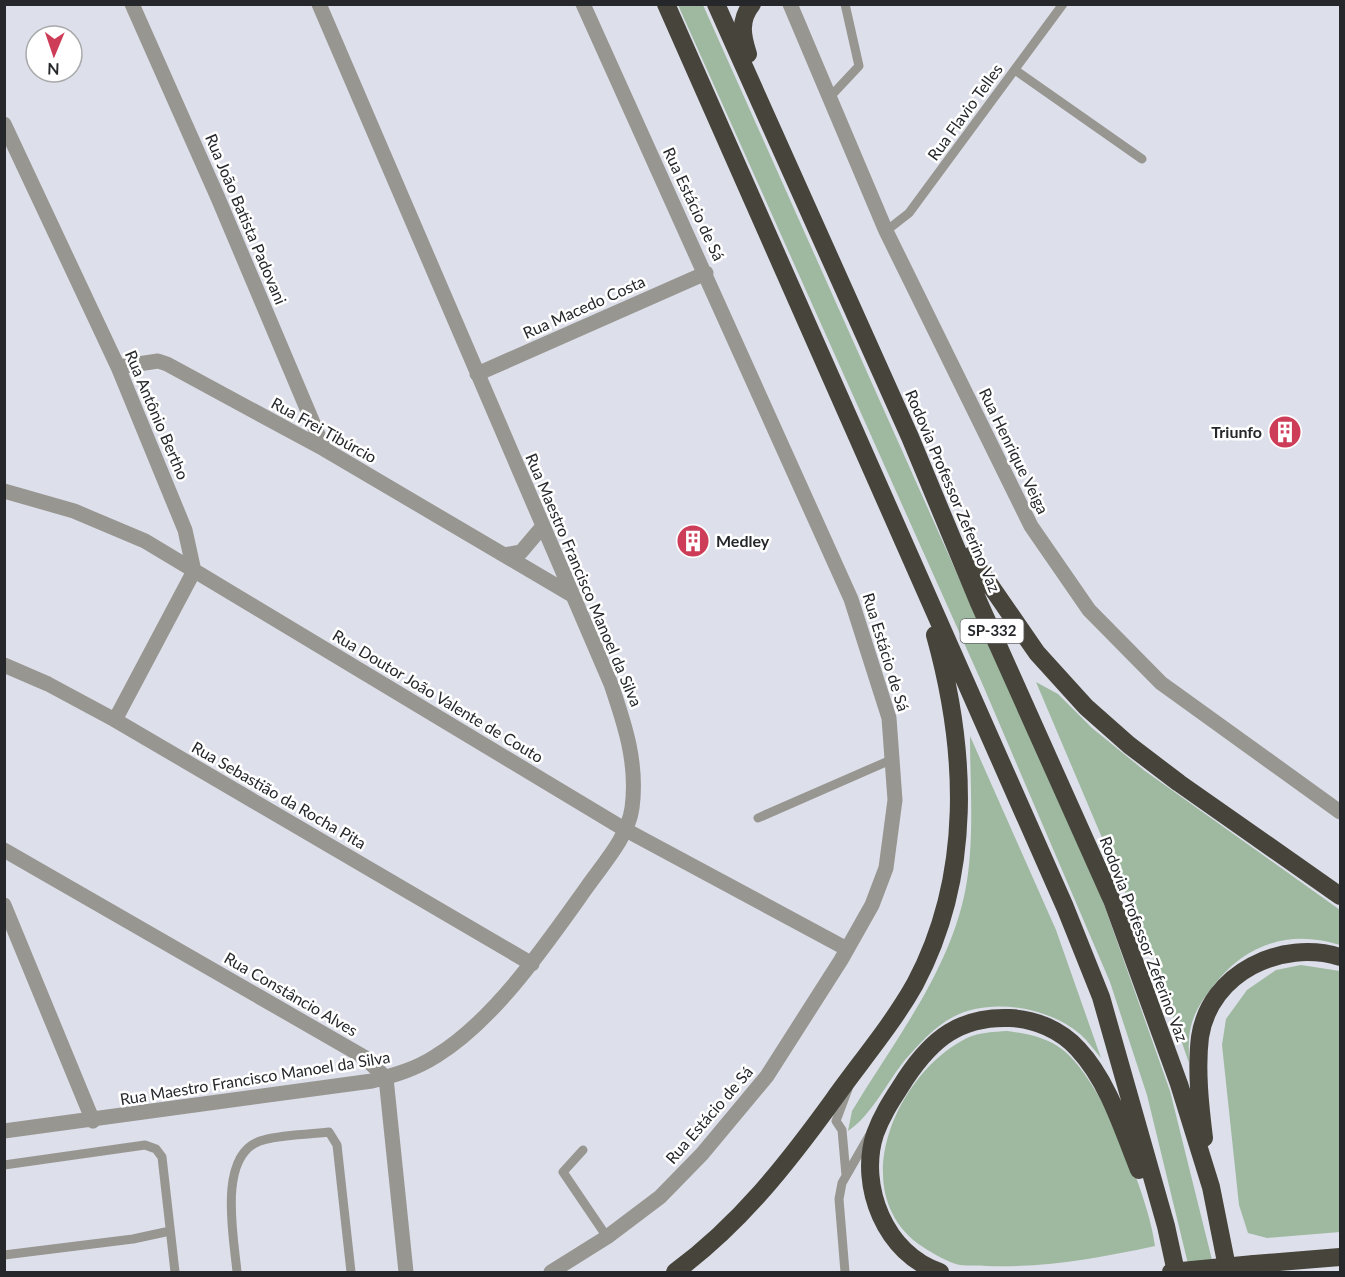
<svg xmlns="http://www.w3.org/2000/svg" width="1345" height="1277" font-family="Lato,sans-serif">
<rect width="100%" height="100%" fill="#dddfea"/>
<!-- green -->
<path fill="#9eb9a0" d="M678 5H703L1101 896 1170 1091 1215 1272H1190L1147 1095 1110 982 982 683Z
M1036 682 1058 694 1092 728 1145 771 1340 910V945C1289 929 1246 944 1213 986 1203 999 1193 1013 1190 1031 1188 1041 1189 1053 1189 1063L1153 958Z
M970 736 1056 930 1101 1058C1094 1050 1088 1041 1080 1034 1049 1007 990 997 953 1017 934 1027 919 1044 905 1060 887 1082 872 1115 848 1131L852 1111C894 1041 948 974 965 892 975 842 970 787 970 736Z
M1301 965 1340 971V1232L1267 1238 1248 1233 1239 1205 1222 1045 1226 1019 1247 990 1276 970Z
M1007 1031C1028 1034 1046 1037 1063 1050 1101 1079 1150 1199 1155 1246 1100 1258 1044 1268 987 1266 979 1265 969 1266 960 1265 947 1262 934 1254 923 1247 843 1194 896 1073 967 1038 980 1032 994 1032 1007 1031Z"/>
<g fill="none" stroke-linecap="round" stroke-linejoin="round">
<!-- lane -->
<path stroke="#979691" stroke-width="9" d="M1015 70 1142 159
M829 98 859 66 845 4
M886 231 909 213 1063 4
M758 818 893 759
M583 1150 563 1172 607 1237
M4 1165 145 1145 156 1149 162 1157 175 1272
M846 1175 842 1130 836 1121 848 1089
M4 1255 133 1239 170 1231
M237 1272C234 1238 217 1156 260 1141 280 1134 307 1135 329 1132L337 1145 351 1272
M845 1272 839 1199 842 1183 869 1136"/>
<!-- street -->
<path stroke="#979691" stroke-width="15" d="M132 4 218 198 324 449
M790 4 886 231 1031 526 1089 610 1161 683 1340 812
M4 124 118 367 185 530 194 571 115 720
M118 367 158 361 167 364 324 449 572 595
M477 374 706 273
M4 491 74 511 145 541 624 829 847 949
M504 555 521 552 543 526
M4 665 48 684 115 720 532 964
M4 850 364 1057 386 1078 406 1272
M4 905 93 1121
M4 1131 372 1081C395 1075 416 1069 436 1056 495 1020 547 943 587 887 603 864 628 837 632 808 638 764 625 725 611 684L319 4
M551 1272 607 1237 660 1197 702 1154 767 1076 841 960 872 905 886 868 895 800 889 718 851 599 583 4"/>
<!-- highway -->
<path stroke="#47443b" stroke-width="18" d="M666 4 1065 907 1101 997 1166 1226 1176 1272
M716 4 910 437 979 603 1112 900 1179 1084 1211 1187 1228 1272
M748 54C742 36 739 20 752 4
M970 556 1037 653 1086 707 1129 745 1179 783 1340 896
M1204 1138C1200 1106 1196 1069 1200 1037 1210 972 1282 939 1340 957
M1254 1264 1340 1257
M675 1272C740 1224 787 1164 834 1099 861 1061 892 1025 915 984 973 875 967 750 935 635
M940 1272C886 1255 858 1186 875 1134 883 1112 894 1097 906 1078 932 1039 960 1016 1010 1018 1035 1019 1061 1030 1078 1049 1108 1081 1123 1130 1139 1170"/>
<!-- highway-bridge -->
<path stroke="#47443b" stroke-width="18" d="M1171 1272 1254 1264"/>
</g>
<!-- icons -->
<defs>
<symbol id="building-disc" viewBox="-11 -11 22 22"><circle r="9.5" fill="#cd3d58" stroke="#fff"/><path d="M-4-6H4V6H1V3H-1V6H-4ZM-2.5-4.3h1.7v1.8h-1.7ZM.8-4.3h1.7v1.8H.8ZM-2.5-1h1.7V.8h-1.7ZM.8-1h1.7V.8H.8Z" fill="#fff"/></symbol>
</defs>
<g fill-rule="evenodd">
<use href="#building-disc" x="1266" y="413" width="38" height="38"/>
<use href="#building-disc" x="674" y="522" width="38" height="38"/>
</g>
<g text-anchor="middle" stroke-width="5" stroke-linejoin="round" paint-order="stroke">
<!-- shield labels -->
<rect fill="#fff" stroke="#67686b" stroke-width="1.5" x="960.5" y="619" width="63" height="24" rx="4.5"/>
<g font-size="15" font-weight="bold" fill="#26272b">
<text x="992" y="636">SP-332</text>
</g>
<!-- street labels -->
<g font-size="16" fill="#26272b" stroke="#fff">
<text transform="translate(965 112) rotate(-54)" y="6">Rua Flavio Telles</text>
<text transform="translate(694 204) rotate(65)" y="6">Rua Estácio de Sá</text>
<text transform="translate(246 219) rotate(67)" y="6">Rua João Batista Padovani</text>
<text transform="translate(584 307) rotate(-24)" y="6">Rua Macedo Costa</text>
<text transform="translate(157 415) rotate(67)" y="6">Rua Antônio Bertho</text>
<text transform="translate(324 430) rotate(29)" y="6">Rua Frei Tibúrcio</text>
<text transform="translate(1014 451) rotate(64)" y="6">Rua Henrique Veiga</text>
<text transform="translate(953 491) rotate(67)" y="6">Rodovia Professor Zeferino Vaz</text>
<text transform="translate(584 580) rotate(67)" y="6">Rua Maestro Francisco Manoel da Silva</text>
<text transform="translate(886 652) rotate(73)" y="6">Rua Estácio de Sá</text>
<text transform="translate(438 696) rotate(31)" y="6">Rua Doutor João Valente de Couto</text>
<text transform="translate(279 795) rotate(30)" y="6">Rua Sebastião da Rocha Pita</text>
<text transform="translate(1144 939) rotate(69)" y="6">Rodovia Professor Zeferino Vaz</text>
<text transform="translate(291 994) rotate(30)" y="6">Rua Constâncio Alves</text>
<text transform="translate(255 1078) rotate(-9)" y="6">Rua Maestro Francisco Manoel da Silva</text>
<text transform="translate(709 1115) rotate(-49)" y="6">Rua Estácio de Sá</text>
</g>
<!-- poi labels -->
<g font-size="16" font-weight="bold" fill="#26272b" stroke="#fff" text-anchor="end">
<text x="1262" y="438">Triunfo</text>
<text x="716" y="547" text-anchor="start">Medley</text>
</g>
</g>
<!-- border -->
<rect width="1345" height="1277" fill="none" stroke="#26272b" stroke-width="12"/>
<!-- north arrow -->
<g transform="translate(54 54) rotate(182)"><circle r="28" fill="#ffffff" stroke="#a8a9aa" stroke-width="1.5"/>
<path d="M0-4.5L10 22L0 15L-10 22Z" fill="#cd3d58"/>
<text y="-9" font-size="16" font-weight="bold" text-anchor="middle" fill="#26272b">N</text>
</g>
</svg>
